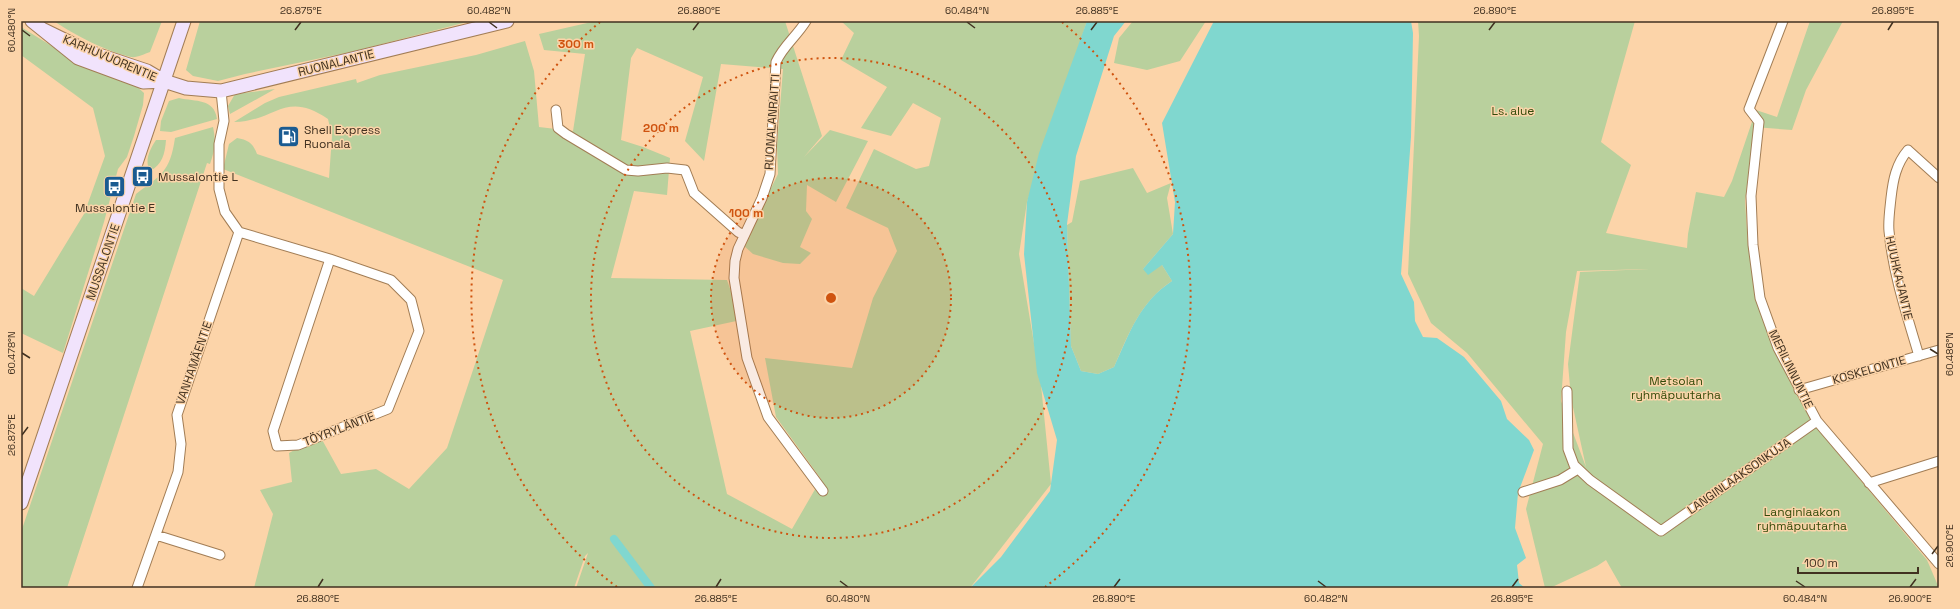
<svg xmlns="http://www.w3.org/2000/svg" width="1960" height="609" font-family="'Space Grotesk',sans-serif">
<rect width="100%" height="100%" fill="#fcd4a9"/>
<!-- green -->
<path fill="#b9d09d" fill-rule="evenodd" d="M54 21H162L150 52C144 54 137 58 131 57 110 53 72 34 54 21Z
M200 21H471L355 51 245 74 218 81 193 76 186 70Z
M596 21H785L822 136 804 157 830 130 868 141 836 202 807 185 806 211 812 219 800 247 811 253 800 264 783 263 753 254 743 245 778 174 777 146 783 69 721 64 704 161 685 141 703 77 637 48 631 58 621 140 643 147 670 158 667 195 634 191 611 278 727 280 741 320 690 331 727 494 792 529 821 479 776 417 765 358 852 368 873 298 897 251 888 228 846 208 874 149 916 169 929 166 941 118 913 103 891 136 861 128 887 87 841 60 854 33 841 21H1087L1027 202 1019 254 1041 385 1051 484 970 588H576L588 553 585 556 574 588H254L273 514 260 490 292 482 289 453 320 436 341 474 376 469 409 489 447 448 503 280 223 169 229 144 237 138C248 140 253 143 257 154L329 178 332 136 328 119C285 89 275 122 234 122L265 103 279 97 356 79 357 83 380 75 476 55 525 41 534 71 539 127 573 131 585 54 544 50 539 34Z
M1133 21H1206L1180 61 1147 70 1114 63 1119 38Z
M1418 21H1635L1601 142 1631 165 1606 233 1687 248 1688 234 1696 192 1724 197 1732 181 1756 110 1777 117 1810 21H1843L1806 90 1792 130 1754 127 1745 201 1748 245 1756 299 1774 348 1795 392 1815 426 1927 560 1939 588H1622L1606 560 1597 566 1550 588H1545L1526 509 1543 444 1467 353 1431 323 1408 274 1419 36ZM1649 269 1580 272 1568 364 1571 398 1586 467 1561 401 1566 332 1577 271Z
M21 27 84 66 133 83 144 93 143 105 134 136 127 157 118 169 104 222 63 353 21 333V288L34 296 84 214 105 156 93 108 21 55Z
M275 89 230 114 228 106 235 94Z
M179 98C196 102 214 98 217 119L171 132 160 131 161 121 169 101Z
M213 127C216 141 215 150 210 164L207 163 67 588H21V532L136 194C161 175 170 172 175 138Z
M156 140H166C165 154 162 165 150 171 144 161 150 149 156 140Z
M1133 168 1147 193 1171 183 1167 198 1173 234 1143 269 1162 265 1172 281C1140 302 1129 333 1114 367L1098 374 1081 371 1071 346 1067 225 1072 222 1080 181Z"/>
<!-- water -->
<path fill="#80d7cf" d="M1087 21H1126L1114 36 1076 156 1067 224 1071 346 1081 371 1098 374 1114 367C1130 332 1139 303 1172 281L1162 265 1148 275 1143 269 1173 234 1175 202 1162 123 1214 21H1411L1413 33 1411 137 1401 274 1414 302 1415 321 1423 337 1437 338 1464 357 1501 401 1507 419 1529 440 1534 450 1518 493 1515 528 1526 558 1517 565 1519 583 1525 588H970L1001 557 1050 491 1057 440 1037 373 1024 254 1027 202 1039 153Z"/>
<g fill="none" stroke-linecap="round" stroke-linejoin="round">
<!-- canal -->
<path stroke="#80d7cf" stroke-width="8" d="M614 539 651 588"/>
<defs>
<path id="street" d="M806 21C797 36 783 46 776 62L770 174 762 198 738 249 735 261 734 278 747 358 768 417 823 491
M1783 21 1749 109 1759 122 1751 196 1753 245 1760 298 1778 348 1817 421 1939 564
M221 91 224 121 219 144V189L225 212 239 232 330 259 391 280 411 300 419 331 388 409 298 445 277 446 273 431 330 259
M556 110 558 128 566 134 626 170 638 171 667 168 685 170 694 193 738 232 744 235
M1919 356C1907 315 1893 274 1889 231 1888 221 1890 208 1891 198 1893 180 1896 164 1908 150L1939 178
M1799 390 1939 350
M1567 391 1568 449 1574 465 1590 480 1661 531 1817 421
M1869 483 1939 461
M1523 492 1560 480 1578 469
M156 535 220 555
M137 588 178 472 181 444 177 415 239 232"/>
<path id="secondary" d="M32 21 78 58 143 82 164 81
M44 30 87 51 147 71 164 81 186 88 221 91 507 21
M21 503 184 21"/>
</defs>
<!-- street casing -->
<use href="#street" stroke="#a27d55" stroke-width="11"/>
<!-- secondary casing -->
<use href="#secondary" stroke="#a27d55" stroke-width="15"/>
<!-- street -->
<use href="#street" stroke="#fff" stroke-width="9"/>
<!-- secondary -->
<use href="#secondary" stroke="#f1e3fc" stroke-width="13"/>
</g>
<!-- ticks -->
<path fill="none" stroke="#413120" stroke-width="1.5" d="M489 22 497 28M967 22 975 28M22 30 30 36M295 30 301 22M693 30 699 22M1091 30 1097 22M1489 30 1495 22M1888 30 1893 22M1930 349 1938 354M22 353 30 358M22 435 28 427M1932 554 1938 546M840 581 848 587M1318 581 1326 587M1796 581 1805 587M318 587 323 579M716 587 721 579M1114 587 1120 579M1512 587 1518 579M1910 587 1916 579"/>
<!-- distance rings -->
<circle cx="831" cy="298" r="120" fill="#cf530f" fill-opacity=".12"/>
<g fill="none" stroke="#cf530f" stroke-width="2" stroke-dasharray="2 4">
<circle cx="831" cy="298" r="120"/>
<circle cx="831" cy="298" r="240"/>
<path d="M617 587A360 360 0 0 1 600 22M1062 22A360 360 0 0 1 1045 587"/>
</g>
<!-- icons -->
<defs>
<symbol id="fuel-square" viewBox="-11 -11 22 22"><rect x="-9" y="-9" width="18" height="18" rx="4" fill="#1a5b91" stroke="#fcd4a9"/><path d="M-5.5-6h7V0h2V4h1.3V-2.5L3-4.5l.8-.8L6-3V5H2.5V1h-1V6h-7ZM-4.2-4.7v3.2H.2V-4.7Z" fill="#fff"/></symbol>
<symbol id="bus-square" viewBox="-11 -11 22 22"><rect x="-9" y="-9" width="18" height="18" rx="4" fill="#1a5b91" stroke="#fcd4a9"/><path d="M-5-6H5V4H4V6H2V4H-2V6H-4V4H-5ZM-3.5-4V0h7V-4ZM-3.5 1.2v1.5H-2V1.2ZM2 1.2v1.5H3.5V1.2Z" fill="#fff"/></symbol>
</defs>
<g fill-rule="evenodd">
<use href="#fuel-square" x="276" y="124" width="25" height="25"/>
<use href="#bus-square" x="130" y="164" width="25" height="25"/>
<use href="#bus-square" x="102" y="174" width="25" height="25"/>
</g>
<g text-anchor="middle" stroke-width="3" stroke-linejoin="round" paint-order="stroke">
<!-- street labels -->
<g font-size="12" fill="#413120" stroke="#fcd4a9">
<text transform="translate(110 58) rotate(23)" y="4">KARHUVUORENTIE</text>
<text transform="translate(336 63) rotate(-14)" y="4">RUONALANTIE</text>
<text transform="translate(772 122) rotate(-86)" y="4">RUONALANRAITTI</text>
<text transform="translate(103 262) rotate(-71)" y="4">MUSSALONTIE</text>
<text transform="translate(1899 278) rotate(77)" y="4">HUUHKAJANTIE</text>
<text transform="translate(194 363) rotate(-71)" y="4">VANHAMÄENTIE</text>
<text transform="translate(1791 369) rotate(64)" y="4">MERILINNUNTIE</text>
<text transform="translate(1869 370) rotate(-16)" y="4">KOSKELONTIE</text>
<text transform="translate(339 429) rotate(-21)" y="4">TÖYRYLÄNTIE</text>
<text transform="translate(1739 476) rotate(-35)" y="4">LANGINLAAKSONKUJA</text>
</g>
<!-- park labels -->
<g font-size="12" fill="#334b0a" stroke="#fcd4a9">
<text x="1513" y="115">Ls. alue</text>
<text x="1676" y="385">Metsolan<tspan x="1676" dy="14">ryhmäpuutarha</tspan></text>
<text x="1802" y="516">Langinlaakon<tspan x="1802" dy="14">ryhmäpuutarha</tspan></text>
</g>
<!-- poi labels -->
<g font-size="12" fill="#413120" stroke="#fcd4a9" text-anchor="start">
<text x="304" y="134">Shell Express<tspan x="304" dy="14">Ruonala</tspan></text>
<text x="158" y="181">Mussalontie L</text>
<text x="115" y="212" text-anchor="middle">Mussalontie E</text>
</g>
</g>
<circle cx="831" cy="298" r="6" fill="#cf530f" stroke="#fcd4a9" stroke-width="2"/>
<g font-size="12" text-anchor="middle" font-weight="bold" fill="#cf530f" stroke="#fcd4a9" stroke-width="3" stroke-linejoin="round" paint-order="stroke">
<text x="576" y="48">300 m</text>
<text x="661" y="132">200 m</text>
<text x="746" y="217">100 m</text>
</g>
<!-- border -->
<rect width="1960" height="609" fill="none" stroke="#fcd4a9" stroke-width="44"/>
<!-- scale -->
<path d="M1798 567v6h120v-6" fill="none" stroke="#413120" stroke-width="2"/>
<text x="1804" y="567" font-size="12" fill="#413120" stroke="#fcd4a9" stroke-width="3" paint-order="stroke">100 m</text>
<rect x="22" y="22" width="1916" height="565" fill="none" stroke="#413120" stroke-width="1.5"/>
<g font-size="10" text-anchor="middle" fill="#413120">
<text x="301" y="14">26.875°E</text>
<text x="489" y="14">60.482°N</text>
<text x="699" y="14">26.880°E</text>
<text x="967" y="14">60.484°N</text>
<text x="1097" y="14">26.885°E</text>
<text x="1495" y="14">26.890°E</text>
<text x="1893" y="14">26.895°E</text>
<text transform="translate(11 30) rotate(-90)" y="4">60.480°N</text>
<text transform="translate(11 353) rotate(-90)" y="4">60.478°N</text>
<text transform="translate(1949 354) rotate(-90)" y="4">60.486°N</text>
<text transform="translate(11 435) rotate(-90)" y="4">26.875°E</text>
<text transform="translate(1949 546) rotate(-90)" y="4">26.900°E</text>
<text x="318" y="602">26.880°E</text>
<text x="716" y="602">26.885°E</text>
<text x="848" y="602">60.480°N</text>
<text x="1114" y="602">26.890°E</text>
<text x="1326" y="602">60.482°N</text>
<text x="1512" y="602">26.895°E</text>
<text x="1805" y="602">60.484°N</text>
<text x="1910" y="602">26.900°E</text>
</g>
</svg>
